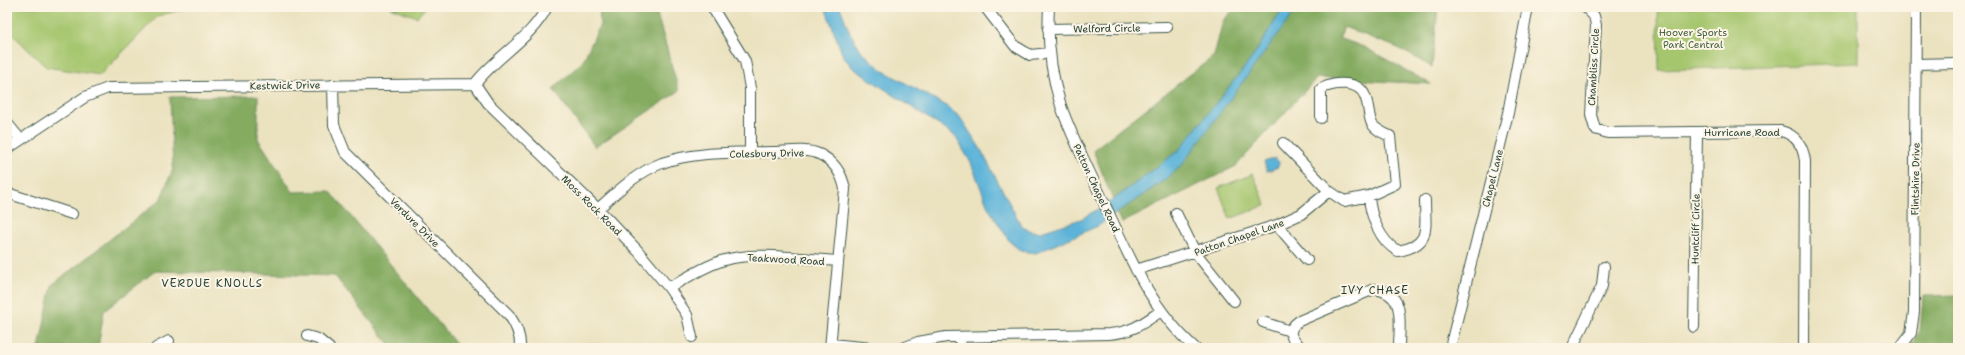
<svg xmlns="http://www.w3.org/2000/svg" width="1965" height="355" font-family="'Shantell Sans',sans-serif">
<rect width="100%" height="100%" fill="#fcf5e5"/>
<filter id="ink" filterUnits="userSpaceOnUse"><feTurbulence type="fractalNoise" baseFrequency=".025" numOctaves="2"/><feDisplacementMap in="SourceGraphic" scale="8" xChannelSelector="R" yChannelSelector="G"/><feConvolveMatrix kernelMatrix="1 2 1 2 8 2 1 2 1" color-interpolation-filters="sRGB"/></filter>
<filter id="wash" filterUnits="userSpaceOnUse"><feTurbulence type="fractalNoise" baseFrequency=".012" numOctaves="4" result="noise"/><feDisplacementMap in="SourceGraphic" scale="16" xChannelSelector="R" yChannelSelector="G"/><feGaussianBlur stdDeviation="0.9" result="paint"/><feColorMatrix in="noise" values="0 0 0 0 0 0 0 0 0 0 0 0 0 0 0 0 0 1.4 0 .05"/><feComposite in="paint" operator="in"/></filter>
<g filter="url(#wash)">
<rect width="100%" height="100%" fill="#ebe2c0"/>
<!-- green -->
<path fill="#a6c66e" stroke="#628251" d="M7 7H191L158 16 100 75 46 67 7 29Z
M390 7H426L417 17Z
M1658 7H1858V63L1659 70Z
M1253 174 1266 205 1230 219 1218 188Z"/>
<!-- forest -->
<path fill="#84ab61" stroke="#52744a" d="M599 7H655L679 91 595 147 553 89 583 61 600 25Z
M1236 7H1284L1252 58 1179 150 1113 200 1093 150 1214 56 1223 21Z
M1298 7H1438L1432 67 1398 48 1344 27 1339 38 1364 47 1431 84 1317 78 1236 166 1122 223 1116 213 1166 179Z
M258 96V139L293 192 330 191 456 344 451 348H392L335 276 155 271 104 311 98 348H39L52 285 160 200 173 169 170 97Z
M1958 295V348H1909L1920 331 1923 296Z"/>
<!-- water -->
<path fill="#5cb3d9" stroke="#3e7886" d="M825 7H840L850 33 862 52 882 70 945 105 960 117 980 148 1022 227 1031 231 1041 232 1081 219 1113 200 1179 150 1252 58 1284 7H1298L1181 166 1166 179 1098 226 1036 253 1021 251 1010 242 989 209 971 163 955 136 853 68 843 56Z
M1275 158 1279 162 1278 167 1267 171 1264 162Z"/>
</g>
<g filter="url(#ink)">
<g fill="none" stroke-linecap="round" stroke-linejoin="round">
<defs>
<path id="minor" d="M712 7 745 61 750 88V151
M985 7 1015 46 1030 55 1050 53
M1049 7C1047 40 1051 74 1061 106 1071 135 1086 164 1099 192 1125 247 1148 307 1195 348
M1585 7 1594 16 1596 25 1591 115 1595 129 1608 133 1781 131C1796 135 1803 145 1805 161L1804 348
M1048 29 1167 27
M1916 64 1958 63
M475 84 488 103 598 209 638 251 669 288 687 315 692 337
M333 85 334 125 345 152 509 315C516 325 521 335 520 348
M7 123 20 139
M1283 143 1329 191
M7 149 85 97 108 88 475 84C496 56 531 39 547 7
M7 193 72 214
M1369 196C1370 215 1380 242 1398 251 1432 245 1425 228 1425 200
M598 209C618 191 636 173 662 163 696 151 735 153 771 152 786 152 805 148 819 154 834 161 842 174 845 189L830 348
M1176 213 1195 252 1234 301
M1277 225 1307 260
M1136 270 1277 225 1301 214 1329 191 1344 201 1369 196 1395 184 1390 136C1383 133 1376 130 1372 124 1368 115 1369 105 1365 96 1359 80 1334 82 1321 89V118
M669 288C686 278 703 267 721 261 753 250 804 259 838 261
M1263 322 1290 331
M1694 327 1697 132
M307 336 318 339 329 348
M960 337 961 348
M831 344 872 348
M156 348 169 341
M903 348 918 342 946 337 1109 334C1132 332 1142 324 1161 311
M1302 348C1291 339 1285 331 1299 321L1374 289C1407 293 1399 323 1399 348
M1450 348 1508 113 1528 7
M1572 348 1602 286 1604 267
M1900 348 1911 333 1914 312 1916 7"/>
</defs>
<!-- minor casing -->
<use href="#minor" stroke="#3e5649" stroke-width="12"/>
<!-- minor -->
<use href="#minor" stroke="#fff" stroke-width="10"/>
</g>
</g>
<g text-anchor="middle" stroke-width="4" stroke-linejoin="round" paint-order="stroke">
<!-- street labels -->
<g font-size="10" fill="#1f3d34" stroke="#fcf5e5">
<text transform="translate(1107 28) rotate(-1)" y="4">Welford Circle</text>
<text transform="translate(1593 67) rotate(-87)" y="4">Chambliss Circle</text>
<text transform="translate(285 85) rotate(-1)" y="4">Kestwick Drive</text>
<text x="1742" y="136">Hurricane Road</text>
<text transform="translate(767 153) rotate(-1)" y="4">Colesbury Drive</text>
<text transform="translate(1492 178) rotate(-76)" y="4">Chapel Lane</text>
<text transform="translate(1915 179) rotate(-89)" y="4">Flintshire Drive</text>
<text transform="translate(1097 188) rotate(65)" y="4">Patton Chapel Road</text>
<text transform="translate(592 205) rotate(45)" y="4">Moss Rock Road</text>
<text transform="translate(415 222) rotate(45)" y="4">Verdure Drive</text>
<text transform="translate(1695 229) rotate(-89)" y="4">Huntcliff Circle</text>
<text transform="translate(1239 237) rotate(-19)" y="4">Patton Chapel Lane</text>
<text transform="translate(786 259) rotate(3)" y="4">Teakwood Road</text>
</g>
<!-- park labels -->
<g font-size="10" fill="#415f42" stroke="#fcf5e5">
<text x="1693" y="36">Hoover Sports<tspan x="1693" dy="12">Park Central</tspan></text>
</g>
<!-- neighbourhood labels -->
<g font-size="11" letter-spacing="1" fill="#1f3d34" stroke="#fcf5e5">
<text x="212" y="287">VERDUE KNOLLS</text>
<text x="1375" y="294">IVY CHASE</text>
</g>
</g>
<!-- margin -->
<rect width="1965" height="355" fill="none" stroke="#fcf5e5" stroke-width="24"/>
</svg>
